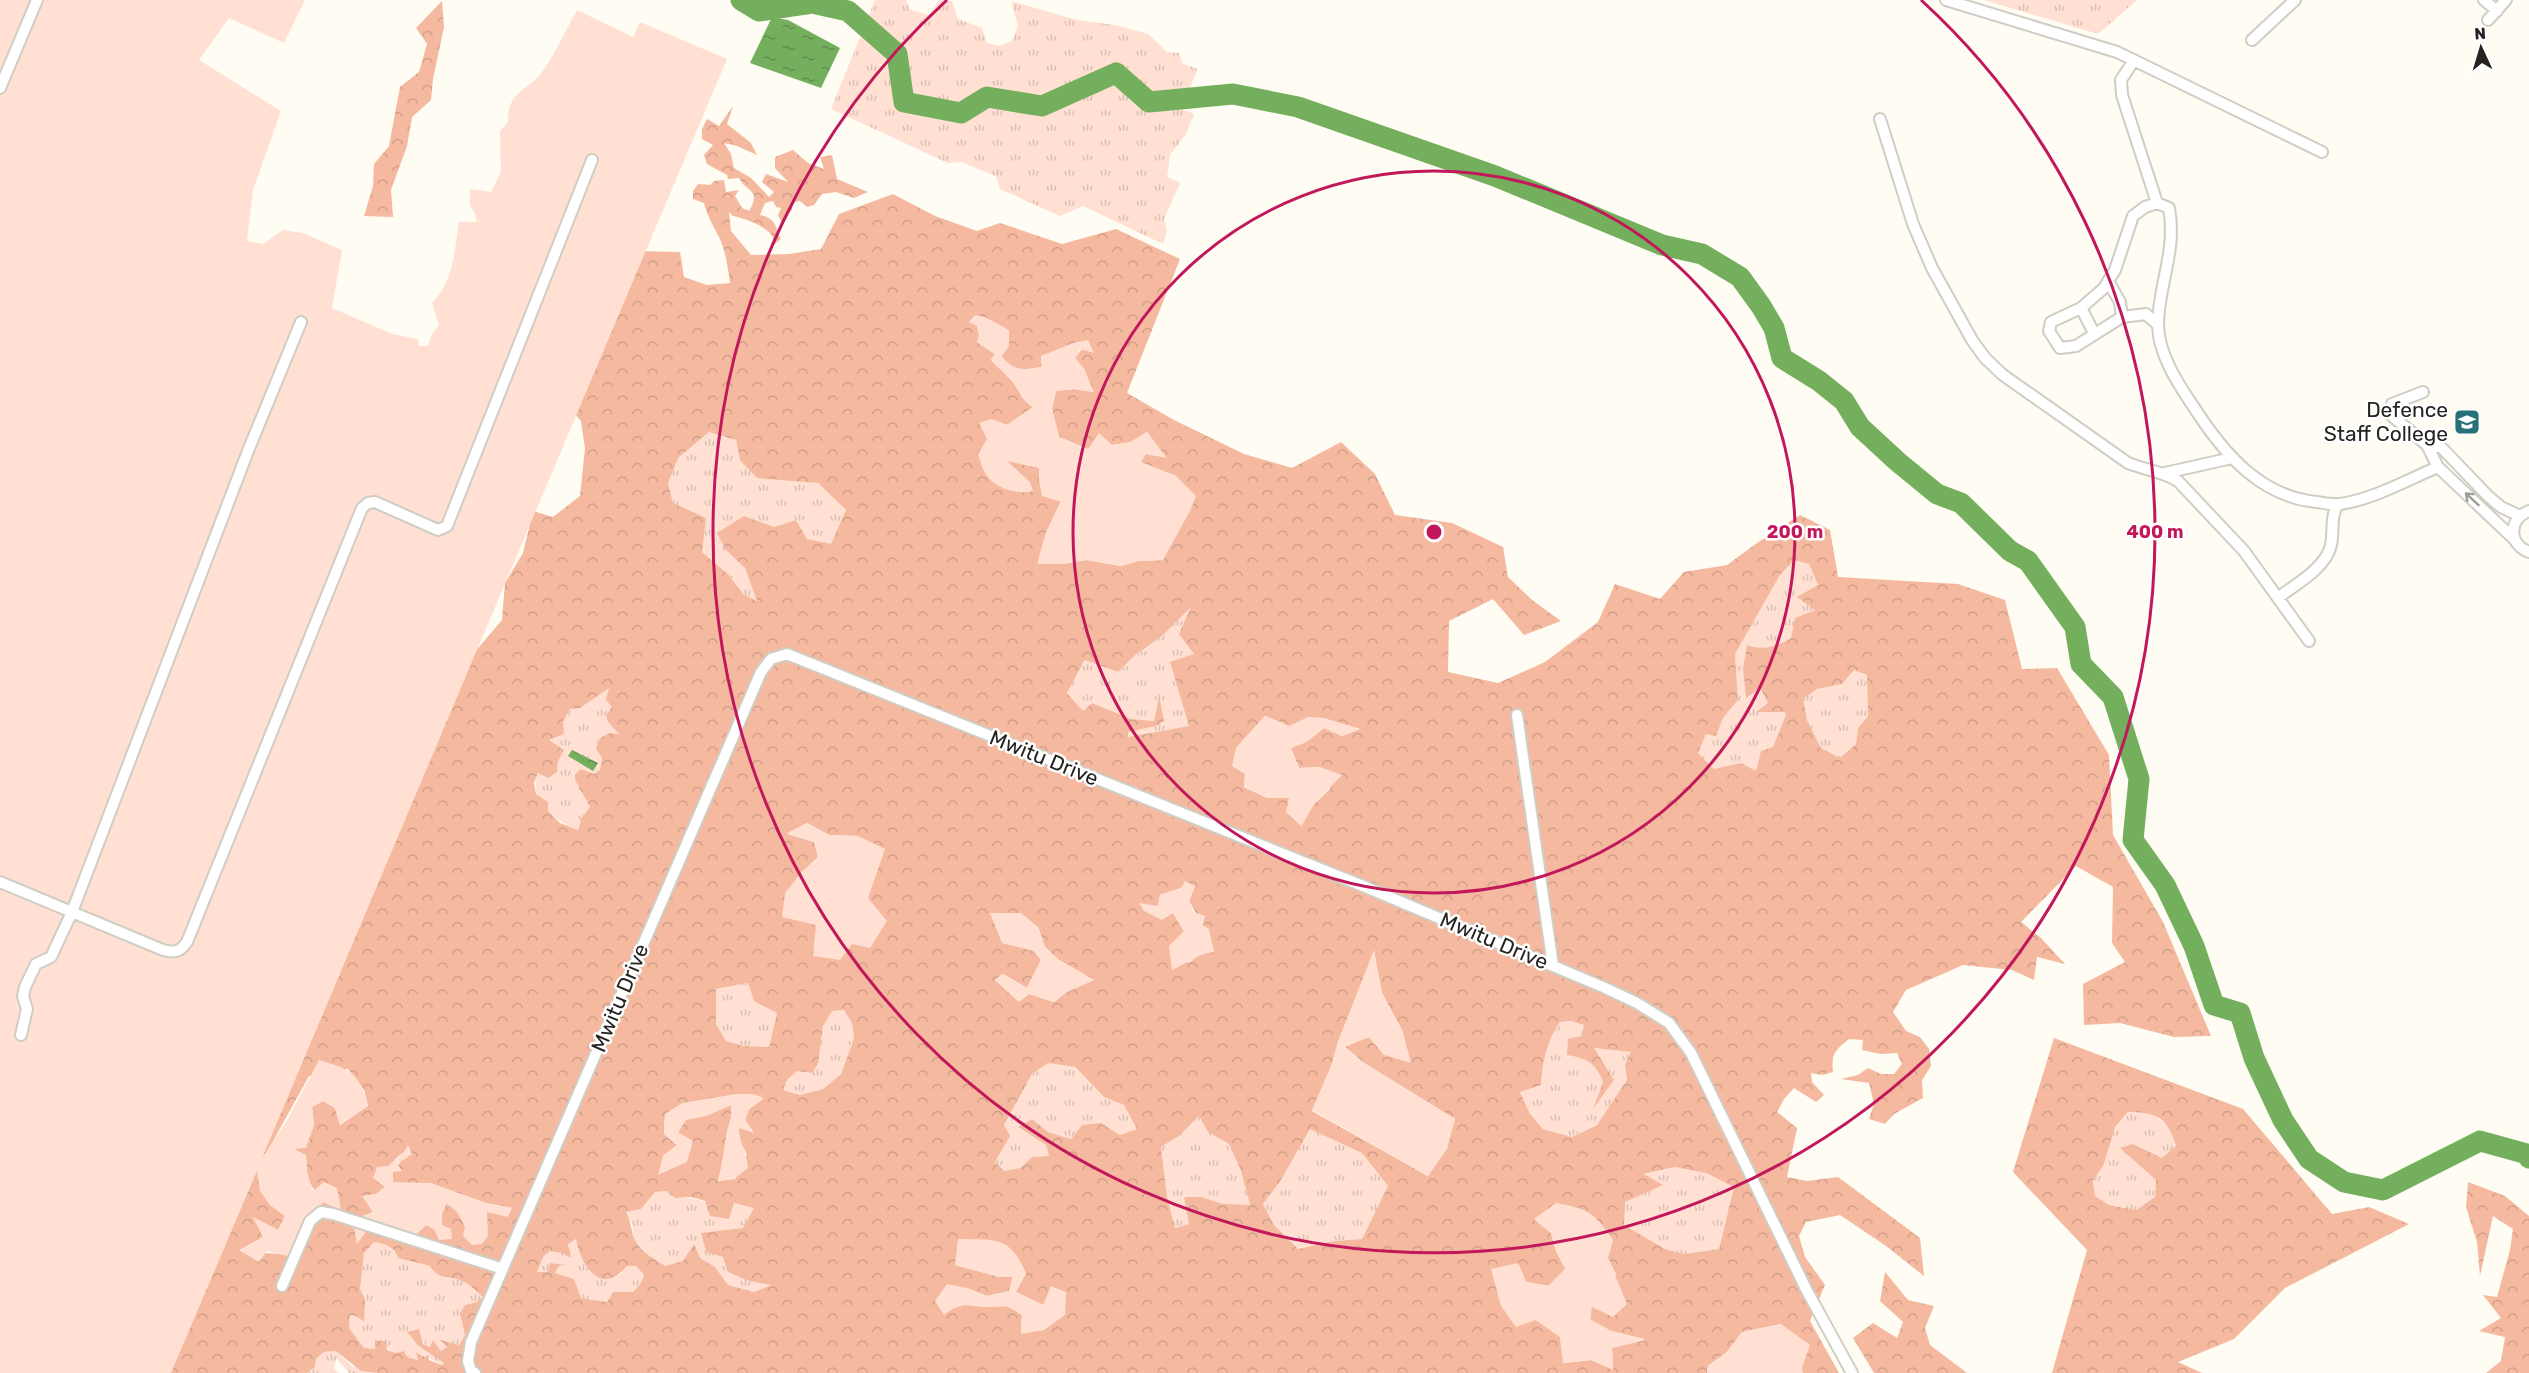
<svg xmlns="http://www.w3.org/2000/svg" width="2529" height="1373" font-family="Rubik,sans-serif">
<defs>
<pattern id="grass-tufts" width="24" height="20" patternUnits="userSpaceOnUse" patternTransform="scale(1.5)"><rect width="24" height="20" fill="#ffe0d2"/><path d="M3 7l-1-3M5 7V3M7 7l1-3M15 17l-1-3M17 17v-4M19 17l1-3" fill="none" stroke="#dac0b4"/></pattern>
<pattern id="forest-crowns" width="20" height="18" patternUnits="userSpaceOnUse" patternTransform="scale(1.5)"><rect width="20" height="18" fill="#f4b99f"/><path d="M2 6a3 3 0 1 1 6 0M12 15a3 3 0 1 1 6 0" fill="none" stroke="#d19f89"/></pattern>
<pattern id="water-ripples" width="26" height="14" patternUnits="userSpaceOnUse" patternTransform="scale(1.5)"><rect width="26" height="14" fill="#74af5d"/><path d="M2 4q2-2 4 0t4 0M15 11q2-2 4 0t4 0" fill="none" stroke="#5f8e4c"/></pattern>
</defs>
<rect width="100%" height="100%" fill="#fffcf3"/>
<!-- grass -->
<path fill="url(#grass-tufts)" d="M875 0H906L910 10 929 15 939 0 952 1 958 19 982 28 987 43 1000 46 1012 41 1018 26 1011 1 1077 20 1115 25 1148 34 1167 52 1179 53 1183 64 1198 69 1180 108 1194 114 1186 134 1170 155 1167 177 1180 183 1164 219 1167 231 1163 244 1083 206 1060 216 1000 189 996 176 961 162 948 163 831 109Z
M1984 0H2137L2098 34Z
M709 432 736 440 740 460 792 480 818 483 846 510 831 545 807 539 796 520 774 527 744 516 726 550 745 568 757 601 743 594 729 575 702 552 673 503 668 483 678 458Z
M1794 560 1809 564 1818 585 1815 610 1796 618 1791 638 1779 646 1758 649 1743 669 1746 697 1760 687 1768 703 1757 712H1787L1773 747 1756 771 1741 763 1714 769 1698 753 1706 733 1716 735 1723 718 1738 700 1735 654 1780 575Z
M1192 605 1195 654 1170 663 1190 726 1127 737V732L1156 726 1158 698 1154 721 1131 719 1092 703 1083 711 1067 693 1086 660 1118 672 1134 656 1162 636Z
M1854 670 1867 675 1868 716 1858 728 1856 744 1840 758 1821 748 1807 720 1802 698 1817 689 1842 684Z
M609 687 612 707 608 722 620 734 602 758 600 770 594 774 575 780 590 807 582 817 578 830C555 821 527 800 538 773L557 772 558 761 548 740 563 722 570 709 580 708Z
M748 983 754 1001 777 1013 769 1047 744 1046 726 1041 716 1024V989Z
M844 1010 852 1023 854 1039 841 1074 823 1089 800 1095 783 1090 787 1080 797 1071 812 1073 818 1064 823 1026 832 1011Z
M1571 1021 1584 1025 1581 1036 1567 1055C1588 1059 1595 1062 1603 1082L1594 1106 1614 1080 1594 1048 1632 1052 1625 1065 1628 1080 1597 1125 1571 1137 1543 1129 1530 1114 1520 1092 1541 1085C1542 1063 1547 1040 1560 1022Z
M1048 1063 1074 1067 1104 1097 1124 1105 1137 1129 1120 1135 1101 1123 1071 1139 1048 1132 1032 1120 1018 1128 1046 1145 1049 1156 1032 1157 1020 1168 1004 1171 995 1163 1009 1137 1004 1125 1032 1074Z
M2128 1112H2150L2171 1128 2176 1147 2162 1158 2133 1144 2141 1166 2156 1180 2155 1197 2136 1210 2109 1205 2095 1196 2093 1181 2104 1164 2115 1127Z
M1199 1116 1208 1132 1229 1144 1241 1171 1250 1206 1223 1204 1201 1197H1184L1189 1224 1175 1228 1167 1197 1161 1147 1179 1136Z
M1310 1129 1362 1153 1388 1186 1362 1239 1334 1241 1298 1249 1274 1225 1263 1204 1281 1180Z
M1675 1167 1706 1173 1734 1187 1719 1249 1684 1254 1665 1249 1624 1225V1202L1662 1185 1643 1175Z
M667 1191 675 1198C701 1196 709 1204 729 1219L734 1203 755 1208 744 1228 701 1234 706 1251 723 1257 749 1281 772 1284 754 1292 728 1285 715 1267 700 1258 665 1266 649 1257 634 1239 632 1224 625 1212 641 1209 655 1192Z
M577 1239C582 1269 593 1267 620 1275L627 1266 636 1265 644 1275 641 1283 633 1292H613L607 1302 581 1298 574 1279 554 1273 559 1266 564 1265 551 1263 548 1272H537L543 1257 550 1251 562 1253 570 1257 568 1243Z
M373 1242C385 1244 395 1246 399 1258L430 1266C440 1282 449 1274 464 1282 471 1285 477 1292 484 1297L477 1302 465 1305V1335L459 1345 441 1341 447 1347 441 1351 433 1340 430 1347H427L419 1336 420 1347 445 1363 442 1365 417 1352 419 1360C402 1356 388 1351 375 1340V1349H364L349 1328 350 1315 356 1316 363 1322 365 1300 360 1290 364 1253Z
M336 1351 352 1366 378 1373H349L336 1358 334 1369 339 1373H307L315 1367 316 1359 324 1352Z"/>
<!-- forest -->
<path fill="url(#forest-crowns)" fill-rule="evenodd" d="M442 1 444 27 433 79 431 100 412 117 407 146 391 190 393 217 364 216 373 186 374 164 389 146 400 87 419 72 427 44 416 28Z
M733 106 727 124 751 143 757 155 737 146 724 143 731 154 734 168 751 178 769 197 774 192 762 182 766 174 788 182 775 168V157L793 150 808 163 824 169 820 157 832 155 837 179 868 192 854 198 836 192 822 194 814 205 807 207 800 201 792 202V210L781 221 778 215 781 208 776 207 773 201 765 203 760 215C777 219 774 225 781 239L775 244C774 228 747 219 733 216L729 212 731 231 751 255 789 254 821 249 839 214 893 194 935 216 977 231 1000 223 1062 244 1116 229 1180 259 1127 393 1174 420 1244 454 1292 468 1341 442 1375 474 1395 515 1452 523 1503 547 1508 577 1532 600 1561 621 1524 635 1493 599 1449 621 1448 672 1498 683 1545 662 1598 622 1615 584 1660 599 1684 572 1727 565 1757 543 1800 515 1830 530 1838 577 1958 584 2005 600 2022 669 2057 668 2109 755 2113 835 2163 922 2211 1036 2174 1037 2120 1023 2084 1025 2083 984 2125 962 2112 943 2113 887 2076 866 2021 922 2041 938 2065 964 2037 957 2034 980 2012 970 1963 965 1906 990 1893 1012 1906 1031 1920 1037 1929 1049 1931 1066 1922 1080 1923 1098 1894 1114 1885 1124 1869 1119 1874 1104 1869 1083 1841 1079 1858 1075 1868 1068 1881 1074H1894L1902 1064 1897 1053 1881 1054 1862 1050 1863 1040 1849 1039C1835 1050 1831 1054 1833 1072L1822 1075 1811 1073 1812 1082 1824 1095 1816 1102 1794 1088 1784 1099 1777 1112 1797 1128 1787 1177 1807 1181 1838 1177 1920 1238 1924 1276 1886 1246 1840 1215 1806 1222 1799 1236 1805 1257 1825 1285 1810 1321 1839 1373H1803L1781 1324 1742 1332 1727 1352 1708 1366 1707 1373H378L361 1371 336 1351 324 1352 316 1359 315 1367 307 1373H127L474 653 502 620 505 583 523 553 533 511 553 517 580 496 585 448 581 421 544 378 635 251 680 252 684 277 707 285 730 283C728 268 726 253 720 239 714 227 707 216 704 203L693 199V191L698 184 710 185 714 181 724 180 726 192 739 190 735 196 742 208 749 211C762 189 747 193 739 178L728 179 727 175 707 164 704 155 713 145 702 139V129L707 119 719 126ZM977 326 1009 366 1021 370 1042 367 1041 356 1088 341 1075 358 1084 369 1093 392 1074 389 1056 391 1052 409 1059 437 1088 449 1131 442 1147 432 1165 457 1146 454 1140 462 1176 476 1163 560 1139 561 1121 566 1086 560 1063 564 1045 535 1061 501 1039 480 1040 468 1006 460 991 419 1007 425 1033 407C1021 399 1022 396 1015 385 1010 377 998 368 991 360L995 354 977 342 979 336ZM709 432 736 440 740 460 757 478 818 483 846 510 831 544 807 539 796 520 774 527 744 516 717 533 726 550 745 568 757 601 743 594 729 575 702 552 706 518 673 503 668 483 678 458ZM1794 560 1809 564 1818 585 1797 597 1815 610 1795 618 1791 638C1776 647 1763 651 1747 645L1743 669 1746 698 1760 688 1768 703 1756 712H1787L1773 747 1761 751 1756 771 1741 763 1714 769 1698 753 1706 734 1716 736 1723 718 1738 700 1735 654 1780 575ZM1191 607 1179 634 1194 654 1170 662 1189 726 1128 737V732L1156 726 1164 721 1159 696 1154 721 1131 719 1092 703 1083 711 1067 693 1085 660 1118 672 1134 656 1162 636ZM1854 670 1867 675 1868 716 1858 728 1856 744 1840 758 1821 748 1807 720 1803 699 1817 689 1842 684ZM609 688 606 700 612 707 606 715 608 722 619 734 610 733 600 738 596 748 602 758 600 770 594 774 581 769 575 774V780L590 807 582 817 578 830 560 823 548 811V802L536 794 534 783 538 773 548 778 557 772 558 761 564 750 549 740 564 734 563 722 570 709 580 708ZM1265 716 1289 726 1360 729 1342 736 1324 728 1306 742 1291 748 1299 768 1320 767 1330 789 1314 804 1301 826 1289 798H1267L1244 787 1245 774 1236 748ZM807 823 829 835 858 836 874 878 868 898 801 873 818 857 814 842 788 834ZM1195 886 1189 901 1203 925 1202 953 1188 963 1184 931 1173 913 1140 904 1158 907 1160 895 1181 888ZM1038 927 1045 947 1059 960 1094 980 1066 992 1054 1002 1029 994 1019 1002 995 980 1003 974 1027 988 1041 960 1034 951 1003 943ZM1374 951 1382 993 1403 1032 1384 1055 1369 1037 1344 1046 1364 1063 1455 1119 1428 1176 1312 1111 1332 1064 1338 1042ZM748 983 754 1001 777 1013 769 1047 744 1046 726 1041 716 1024V989ZM844 1010 852 1023 854 1039 841 1074 823 1089 800 1095 783 1090 787 1080 797 1071 812 1073 818 1064 823 1026 832 1011ZM1571 1021 1584 1025 1581 1036 1568 1039 1567 1055C1588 1059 1595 1062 1603 1082L1593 1109 1614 1080 1594 1048 1631 1052 1625 1065 1627 1080 1597 1125 1572 1137 1543 1129 1530 1114 1520 1092 1541 1085C1542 1063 1547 1040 1560 1022ZM1048 1063 1075 1067 1104 1097 1124 1105 1137 1129 1120 1135 1101 1123 1082 1125 1071 1139 1048 1132 1032 1119 1018 1127 1046 1145 1049 1156 1032 1157 1020 1168 1004 1171 995 1162 1010 1136 1004 1125 1032 1074ZM348 1069 364 1090 368 1106 340 1125 335 1108 323 1101 312 1107 314 1125 292 1148 306 1156C307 1189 313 1192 340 1209L323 1202 311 1215 299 1250C281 1258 259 1251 240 1250L263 1237 254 1218 278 1230 285 1216 269 1204 267 1152 309 1076ZM763 1099 749 1109 745 1120 753 1131 739 1128V1139L747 1155 735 1179 718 1181C722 1166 724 1152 726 1137 728 1124 733 1120 731 1105L706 1116 686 1119 678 1132 687 1162 663 1156 677 1145 664 1134 665 1114 683 1103ZM1199 1116 1208 1132 1229 1144 1241 1171 1250 1205 1223 1204 1201 1197H1184L1189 1224 1175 1228 1167 1197 1161 1147 1179 1136ZM1310 1129 1362 1153 1388 1186 1362 1239 1334 1241 1298 1249 1274 1225 1263 1204 1281 1180ZM406 1151 408 1157 401 1161 398 1166 402 1171H393V1183H430L486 1203 512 1208 487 1211 465 1226 457 1211 446 1203 442 1214V1225L434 1229 426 1225 407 1243 367 1230 357 1243 353 1220 373 1212 363 1196 376 1194 385 1187C388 1170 390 1160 406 1151ZM1675 1167 1706 1173 1734 1187 1719 1249 1684 1254 1665 1249 1624 1225 1625 1202 1663 1185 1644 1174ZM667 1191 675 1198 691 1197 705 1201 710 1216 729 1219 734 1203 754 1208 743 1228 701 1233 706 1252 723 1257 728 1272 749 1281 771 1285 754 1292 728 1285 715 1267 700 1258 694 1244 683 1261 665 1266C654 1259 641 1252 635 1240 631 1232 632 1223 626 1212L641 1209 655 1192ZM1534 1219 1608 1258 1616 1275 1591 1307 1590 1320 1611 1331 1644 1339 1612 1348 1613 1369 1591 1360 1564 1363 1560 1337 1536 1320 1518 1263 1526 1282 1549 1286 1566 1269 1556 1251 1551 1233ZM576 1239C581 1266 601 1297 627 1266H636L644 1275 641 1283 633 1292H613L607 1302 581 1298 574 1279 555 1273 559 1266 567 1265 550 1263 548 1272H537L543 1257 550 1251 562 1253 571 1258 568 1244ZM374 1242C384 1244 395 1246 398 1258L430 1266C440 1282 449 1274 464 1282 471 1285 477 1292 483 1297L477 1302 465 1305 460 1313 465 1335 459 1345 440 1340 447 1347 441 1351 433 1340 430 1347 423 1344 419 1329 407 1332 420 1347 444 1363 442 1365 429 1360 428 1355 425 1357 416 1352 418 1360 407 1357 404 1351 396 1353 387 1350 386 1342 375 1340V1349L364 1348 349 1328 350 1315 356 1316 364 1322 365 1300 360 1289 364 1253ZM955 1265 1026 1273 1016 1292 1043 1305 1044 1330 1021 1333 1022 1315 1007 1305 986 1307 965 1304 954 1308 967 1288 987 1296 1009 1291 1013 1276 1000 1277Z
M2054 1038 2243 1109 2332 1214 2369 1207 2409 1224 2285 1288 2234 1339 2178 1362 2202 1373H2052L2087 1250 2013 1172ZM2128 1112C2157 1112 2168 1118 2176 1146L2162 1158 2133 1144 2120 1148 2156 1180 2155 1197 2136 1210 2109 1205 2095 1196 2093 1181 2104 1164 2115 1127Z
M2468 1182 2505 1196 2529 1216V1373H2486L2501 1361 2505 1337 2479 1331 2501 1318 2483 1295 2497 1297 2510 1250 2513 1229 2493 1216 2480 1276 2477 1242 2466 1207Z
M1885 1272 1908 1300 1934 1306 1925 1328 1930 1345 1967 1373H1874L1853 1338 1873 1323 1897 1338 1903 1322 1880 1301Z"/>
<!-- garden -->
<path fill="#ffe0d2" d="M0 0H305L284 43 229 18 199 60 281 111 253 190 247 241 263 244 283 230 303 233 342 250 332 308 392 334 418 339 419 346H428L431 336 439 325 432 303C454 281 454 252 459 222H477L475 214 470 205V189L491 192 501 172 500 131 508 122C507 90 530 90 543 71 556 52 566 30 577 10L633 37 640 22 727 59 262 1158 286 1122 319 1060C350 1069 359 1072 368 1106L340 1125 335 1108 323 1101 312 1107 314 1125 306 1148 294 1149 306 1155 307 1173 313 1191 324 1182 337 1188 341 1209 323 1202 311 1215 299 1250 287 1256 267 1251 259 1262 239 1250 263 1237 253 1217 278 1230 285 1216 269 1204 260 1191 257 1171 171 1373H0Z
M975 315 985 317 1009 330V346L1002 356C1014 372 1024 370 1042 367L1041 356 1073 343 1088 340 1094 353 1080 349 1075 358 1084 369 1094 392 1074 389 1056 391 1052 409 1059 437 1088 449 1099 433 1112 445 1131 442 1147 432 1167 458 1146 454 1141 462 1176 476 1196 496 1190 511 1163 560 1139 561 1121 566 1086 560 1063 564H1037L1045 535 1061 502 1042 496 1039 480V468L1007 461 1030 482 1033 491C1017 495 995 489 985 473 982 468 980 460 978 454L987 439 979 423 991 419 1007 425 1033 407C1020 397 1023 397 1015 385 1010 377 998 368 991 359L995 354 977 342 979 336 977 326 969 322Z
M1265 716 1289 726 1308 717 1324 718 1361 729 1342 736 1324 728 1306 742 1291 748 1299 768 1320 767 1342 775 1314 804 1301 826 1286 812 1289 798H1267L1244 786 1245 774 1232 766 1236 748Z
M807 823 829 835 858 836 885 849 868 898 887 921 870 948 852 944 840 960 813 956 816 925 782 917 785 893 801 873 818 857 814 842 787 833Z
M1185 881 1195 886 1189 901 1194 912 1205 916 1203 925 1209 929 1214 952C1198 953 1186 964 1172 970L1169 946 1184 931 1173 913 1162 920 1144 911 1139 903 1158 906 1160 895 1181 888Z
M990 913H1021L1038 927 1045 947 1059 960 1094 980 1067 992 1054 1002 1029 994 1019 1002 995 980 1002 974 1027 988 1041 960 1034 951 1002 943Z
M1374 950 1382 993 1403 1032 1411 1063 1384 1055 1369 1037 1345 1047 1364 1063 1455 1119 1447 1149 1428 1176 1312 1110 1332 1064 1338 1042Z
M736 1094H753L764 1098 749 1109 745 1120 754 1133 739 1128C739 1143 747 1153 748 1168L734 1179 718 1181C722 1166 724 1153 726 1138 728 1125 734 1118 731 1105L706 1116 686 1120 678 1132 693 1141 687 1162 658 1175 663 1156 677 1145 664 1134 665 1114 683 1103Z
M408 1145 412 1154 401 1161 398 1166 403 1171 393 1172V1182L430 1183 486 1203 512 1208 508 1217 487 1212 488 1236 482 1244 472 1245 463 1236 465 1226 457 1212 447 1203 442 1214V1225L451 1229 452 1239 439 1240 434 1229 426 1225 407 1243 367 1230 357 1244 353 1220 373 1212 362 1196 376 1194 385 1187 373 1178 377 1167 389 1166C394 1159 405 1154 408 1145Z
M1556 1203C1589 1209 1594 1212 1613 1240L1608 1258 1627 1304 1613 1317 1592 1307 1590 1319 1611 1331 1646 1340 1612 1348 1613 1370 1591 1360 1563 1363 1560 1337 1536 1320 1516 1327 1501 1306 1491 1269 1518 1263 1526 1282 1548 1286 1565 1269 1556 1251 1551 1233 1534 1219Z
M958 1239C996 1240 1009 1235 1026 1273L1016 1292 1043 1305 1051 1286 1066 1292 1065 1315 1044 1330 1021 1334 1022 1315C1003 1302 1006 1308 985 1307 964 1307 964 1300 944 1315L935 1301 947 1284 967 1288 987 1296 1009 1291 1013 1277H1000L955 1265Z
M1781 1324 1810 1345 1802 1368 1803 1373H1707L1708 1366 1727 1352 1742 1332Z"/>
<!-- water -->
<path fill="url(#water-ripples)" d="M772 17 788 20 840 48 821 88 750 63Z
M572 750 598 763 593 771 568 756Z"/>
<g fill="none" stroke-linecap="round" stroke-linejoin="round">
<!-- river -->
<path stroke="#74af5d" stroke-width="21" d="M741 0 759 11 812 3 848 11 897 54 904 102 961 113 987 97 1042 106 1116 73 1149 102 1233 94 1298 107 1495 176 1662 245 1702 254 1740 277 1761 306 1774 328 1782 358 1819 381 1844 401 1860 427 1898 462 1937 494 1961 503 2010 551 2028 561 2075 627 2081 664 2113 697 2139 779 2133 840 2165 885 2194 946 2214 1005 2240 1013 2254 1058 2283 1120 2309 1159 2344 1182 2383 1190 2480 1141 2527 1154 2529 1158"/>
<defs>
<path id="minor" d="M1946 0 2117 52 2322 152
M2484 0 2497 11
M2488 20 2506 0
M2252 40 2295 0
M2134 60 2121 80 2122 95 2157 203
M0 88 37 0
M1880 119 1913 224 1932 268 1972 340 1985 358 2003 375 2128 463C2145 470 2162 471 2178 481L2244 551 2309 641
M2108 281 2120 302 2122 317 2076 346 2060 348 2049 331 2051 322 2081 308 2104 288 2115 270 2133 216 2145 207 2157 203 2169 208C2177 252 2158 285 2158 326 2159 357 2181 388 2197 412 2226 456 2262 497 2317 502 2324 503 2333 505 2340 504 2374 499 2407 480 2438 467
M2081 308 2094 333
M2122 317 2146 314 2158 325
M2423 392 2392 404V416L2427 445 2438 467 2514 539
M2427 445 2441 447 2488 496 2501 507 2520 516
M2165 473 2232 458
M2529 511C2508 519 2508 544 2529 552
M2279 597C2296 584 2326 568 2331 545 2334 530 2330 517 2338 504
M1517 715 1553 966
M0 882 163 950C175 953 180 952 187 942L362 508 368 503 375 502 438 530 447 526 592 160
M21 1035 27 1009 23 996 25 987 36 964 51 957 72 912 248 451 301 322
M282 1286 310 1221 321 1212 333 1214 503 1269
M475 1373 471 1371 468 1361 471 1342 761 672 771 659 787 654 1363 886 1603 987 1637 1003 1669 1023 1691 1053 1806 1289 1852 1373"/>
</defs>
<!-- minor casing -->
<use href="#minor" stroke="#d0cdc5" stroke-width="14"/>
<!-- minor -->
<use href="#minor" stroke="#fff" stroke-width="10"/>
</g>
<!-- one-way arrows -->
<defs><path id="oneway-shaft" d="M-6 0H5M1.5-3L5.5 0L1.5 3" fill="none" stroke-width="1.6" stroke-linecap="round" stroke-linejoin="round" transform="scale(1.5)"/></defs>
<use stroke="#9c9c9b" href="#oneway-shaft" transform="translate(2472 499) rotate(-137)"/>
<!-- distance rings -->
<g fill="none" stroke="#c2185b" stroke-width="3">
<circle cx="1434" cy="532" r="361"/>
<path d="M1921 0A721 721 0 1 1 947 0"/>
</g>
<!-- icons -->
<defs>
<symbol id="university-square" viewBox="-11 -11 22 22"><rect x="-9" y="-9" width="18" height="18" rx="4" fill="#277179" stroke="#fff"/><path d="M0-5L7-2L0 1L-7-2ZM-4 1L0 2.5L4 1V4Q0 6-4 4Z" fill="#fff"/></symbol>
</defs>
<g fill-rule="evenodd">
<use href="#university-square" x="2452" y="407" width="30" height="30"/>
</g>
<g text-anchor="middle" stroke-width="5" stroke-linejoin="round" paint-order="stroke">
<!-- poi labels -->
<g font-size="21" fill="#242320" stroke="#fff" text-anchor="end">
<text x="2448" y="417">Defence<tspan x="2448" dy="24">Staff College</tspan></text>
</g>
<!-- street labels -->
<g font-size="21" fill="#242320" stroke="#fff">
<text transform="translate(1044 758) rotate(22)" y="7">Mwitu Drive</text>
<text transform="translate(1494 941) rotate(23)" y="7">Mwitu Drive</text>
<text transform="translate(620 998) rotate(-67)" y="7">Mwitu Drive</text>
</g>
</g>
<circle cx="1434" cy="532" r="9" fill="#c2185b" stroke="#fff" stroke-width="3"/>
<g font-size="18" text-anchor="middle" font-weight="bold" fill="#c2185b" stroke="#fff" stroke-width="5" stroke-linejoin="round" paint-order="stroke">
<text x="1795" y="538">200 m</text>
<text x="2155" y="538">400 m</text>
</g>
<!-- north arrow -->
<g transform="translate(2481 48) rotate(356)" stroke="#ffffff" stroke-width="4.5" paint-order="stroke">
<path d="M0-4.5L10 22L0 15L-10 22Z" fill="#242320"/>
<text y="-9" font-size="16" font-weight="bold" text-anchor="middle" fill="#242320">N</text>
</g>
</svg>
